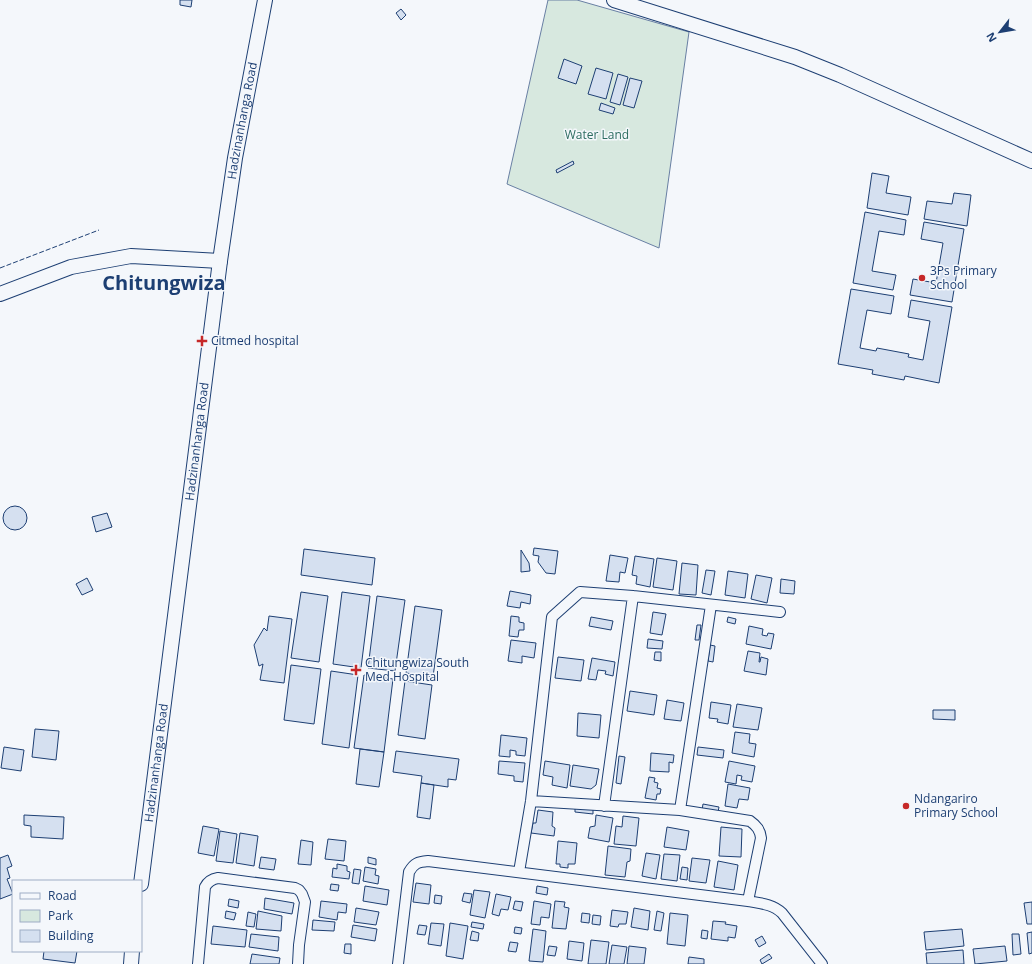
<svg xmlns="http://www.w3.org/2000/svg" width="1032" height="964" font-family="'Open Sans',sans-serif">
<rect width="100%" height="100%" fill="#f4f7fb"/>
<!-- green -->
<path fill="#d7e8df" stroke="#687fa3" d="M548 0H577L689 32 659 248 507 184Z"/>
<!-- building -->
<path fill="#d5e0f0" stroke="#1d3f73" d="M180 0H192L191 7 180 5Z
M401 9 406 15 401 20 396 13Z
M564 59 582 66 576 84 558 78Z
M596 68 613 73 606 99 588 94Z
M618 74 628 77 620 105 610 102Z
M630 78 642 81 634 108 623 105Z
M601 103 615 108 613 114 599 110Z
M573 161 574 164 557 173 556 170Z
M872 173 889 176 886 193 911 197 908 215 867 208Z
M954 193 971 195 967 226 924 219 927 201 952 204Z
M865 212 906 220 904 235 879 231 872 271 896 275 893 290 853 283Z
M924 222 964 229 952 302 910 295 913 279 936 283 943 243 921 239Z
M851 289 894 296 891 314 867 310 860 348 876 351 877 348 909 354 908 357 923 360 930 321 908 317 911 300 952 307 939 383 905 376 904 380 872 374 873 370 838 364Z
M3 518a12 12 0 1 1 24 0a12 12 0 1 1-24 0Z
M107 513 112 527 96 532 92 517Z
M534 548 558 551 555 574 546 573 538 562 539 556 533 555Z
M304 549 375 558 372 585 301 575Z
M521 550 529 563 530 571 521 572Z
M610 555 628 558 625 573 620 572 619 582 606 581Z
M635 556 654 559 650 587 636 584 637 576 632 575Z
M657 558 677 561 673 590 653 587Z
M682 563 698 565 696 595 679 594Z
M706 570 715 571 711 595 702 593Z
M728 571 748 574 745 598 725 595Z
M756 575 772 578 767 603 751 599Z
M87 578 93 590 82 595 76 584Z
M781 579 795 581 794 594 780 593Z
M510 591 531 595 530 604 521 602 520 608 507 606Z
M301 592 328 596 319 662 291 658Z
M342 592 370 596 361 668 333 664Z
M377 596 405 600 395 671 368 668Z
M415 606 442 610 433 677 406 673Z
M653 612 666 614 662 635 650 633Z
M269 616 292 619 284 683 260 680 263 664 259 666 254 645 264 628 267 631Z
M511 616 519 617V622L524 623V630H519L518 637 509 636Z
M591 617 613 621 611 630 589 626Z
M728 617 736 619 735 624 727 622Z
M697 625H701L699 640H695Z
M749 626 763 629 762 635 767 636 768 633 774 634 771 649 746 644Z
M648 639 663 641 662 649 647 648Z
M511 640 536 643 534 658 522 656V663L508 661Z
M710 645 715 646 713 662 708 661Z
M748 651 760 653 759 662H760L761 657 768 659 766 675 744 671Z
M655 652H661V661L654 660Z
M558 657 584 660 581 681 555 678Z
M592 658 615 662 613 676 605 674 606 671 598 670 596 680 588 679Z
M291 665 321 669 314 724 284 720Z
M331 671 358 675 349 748 322 744Z
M364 675 393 679 384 752 354 748Z
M405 681 432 685 425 739 398 735Z
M630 691 657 695 654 715 627 711Z
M667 700 684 703 681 721 664 719Z
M711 702 731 705 728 724 717 722 718 719 709 718Z
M737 704 762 708 758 730 733 727Z
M933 710H955V720L933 719Z
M578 713 601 715 599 738 577 736Z
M35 729 59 731 56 760 32 757Z
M735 732 750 734 749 743 756 744 754 757 732 753Z
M501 735 527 738 525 756 516 755V751L510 750V757L499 756Z
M4 747 24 750 21 771 1 768Z
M698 747 724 750 723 758 697 755Z
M360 749 384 752 379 787 356 784Z
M396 751 459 759 456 780 448 779V787L421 783 422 776 393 772Z
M651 753 674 755 673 763 669 762V772L650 771Z
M619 756 625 757 621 784 616 783Z
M499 761 525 763 523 782 514 781V776L498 774Z
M545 761 570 765 567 788 552 785 553 777 543 775Z
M729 761 755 766 752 782 741 780 742 776 737 775 736 784 725 782Z
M573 765 599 769 596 785 591 789 570 786Z
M649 777 655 778 654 782 658 783 657 788 661 789 660 794H657L656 800 645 798Z
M421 783 434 785 430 819 417 817Z
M728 784 750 788 748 800 739 799 737 808 725 806Z
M703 804 719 807 718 812 702 810Z
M575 807 593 809V814L575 812Z
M538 810 553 812 552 826 555 828 554 836 531 833 533 823H536Z
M24 815 64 817 63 839 31 837V826L24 825Z
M596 815 613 818 609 842 588 838 590 827 595 826Z
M623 816 639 818 636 846 614 844 616 826 622 827Z
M203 826 219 829 214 856 198 853Z
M667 827 689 831 686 850 664 847Z
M721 827 742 829 741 857 719 856Z
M220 831 237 834 233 863 216 861Z
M240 833 258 836 254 866 236 863Z
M328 839 346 841 344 861 325 859Z
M301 840 313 842 311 865 298 864Z
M558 841 577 843 575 864H568V868L560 867V864H556Z
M608 846 631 849 630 861 627 862 625 877 605 875Z
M646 853 660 855 656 879 642 876Z
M664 854 680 855 677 881 661 879Z
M8 855 12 866 7 868 10 878 7 879 13 894 0 899V858Z
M261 857 276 859 274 870 259 868Z
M368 857 376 859V865L368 863Z
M692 858 710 860 706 883 689 881Z
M718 861 738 865 734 890 714 887Z
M337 864 347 866V871L350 872 349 879 332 877 333 868 337 869Z
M365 867 376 869 375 875 379 876 378 884 363 881Z
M682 867 688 868 687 880 680 879Z
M354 869 361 870 359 884 352 883Z
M416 883 431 885 429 904 413 902Z
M331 884 339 885 338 891 330 890Z
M365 886 389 890 387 905 363 901Z
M537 886 548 888 547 895 536 893Z
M474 890 490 892 485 918 470 915Z
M464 893 472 894 470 903 462 901Z
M496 894 511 897 508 910 501 909 499 916 492 914Z
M435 895 442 896 441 904 434 903Z
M265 898 294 903 292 914 264 909Z
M229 899 239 901 238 908 228 906Z
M321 901 347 904 346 913 338 912 337 920 319 917Z
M515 901 523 902 521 911 513 909Z
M534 901 551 904 549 918 541 917 540 925 531 924Z
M555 901 565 902 564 907 569 908 566 929 552 928Z
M1032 902V924H1027L1024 903Z
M356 908 379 912 376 925 354 922Z
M634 908 650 911 648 930 631 927Z
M612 910 628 912 626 924H619L618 927 610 926Z
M226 911 236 913 234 920 225 918Z
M258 911 282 916 281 931 256 929Z
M657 911 664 913 661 931 654 930Z
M248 912 256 914 254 927 246 926Z
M582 913 590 914 589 923 581 922Z
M670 913 688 915 685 946 667 944Z
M593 915 601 916 600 925 592 924Z
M313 920 335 922 334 931 312 930Z
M713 921 726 922 725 924 737 926 735 938 728 937V941L711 939Z
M472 922 484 924 483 929 471 927Z
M431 923 444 924 441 946 428 944Z
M450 923 468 926 463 959 446 956Z
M353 925 377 929 375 941 351 937Z
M419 925 427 926 425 935 417 934Z
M213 926 247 930 245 947 211 944Z
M515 927 522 928 521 934 514 933Z
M533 929 546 931 543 962 529 961Z
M962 929 964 946 926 950 924 932Z
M702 930 708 931 707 939 701 938Z
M472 931 479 933 478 941 470 940Z
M1032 932V953L1029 954 1027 933Z
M251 934 279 937 278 951 249 947Z
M1012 934H1019L1021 954 1013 955Z
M762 936 766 943 759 947 755 940Z
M591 940 609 942 606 964H588Z
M569 941 584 943 582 961 567 959Z
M510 942 518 943 516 952 508 951Z
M345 944H351V954L344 953Z
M612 945 627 947 624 964H609Z
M549 946 557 947 555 956 547 955Z
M629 946 646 948 644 964H627Z
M1005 946 1007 961 975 964 973 949Z
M963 950 964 964H927L926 953Z
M44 951H77L75 963 43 959Z
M252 954 280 958 279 964H250Z
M769 954 772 958 762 964 760 960Z
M689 957 704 959V964H688Z"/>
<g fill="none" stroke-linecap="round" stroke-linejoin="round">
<defs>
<path id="street" d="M531 801 680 810 750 821C757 826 760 830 761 838L748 901
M604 806 633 596
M680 810 711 605
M519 872 531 801 552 617 580 592 633 596 780 612
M198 964 205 887C208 881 212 879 218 878L295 888 299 890 302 894 305 902 299 945 298 964
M398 964 409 872C414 863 418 862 428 861L748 901C759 903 773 904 782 913L822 964"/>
<g id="secondary">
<path d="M614 0 795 57 840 75 1032 161"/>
<path d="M0 294 71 267 131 256 220 261"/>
<path id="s1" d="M141 884 220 261 235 158 265 0"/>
<path d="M131 964 132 951"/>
</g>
</defs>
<!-- street casing -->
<use href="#street" stroke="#1d3f73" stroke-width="12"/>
<!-- secondary casing -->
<use href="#secondary" stroke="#1d3f73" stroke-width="16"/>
<!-- street -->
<use href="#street" stroke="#f4f7fb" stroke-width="10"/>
<!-- secondary -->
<use href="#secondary" stroke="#f4f7fb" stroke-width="14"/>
<!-- fence -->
<path stroke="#1d3f73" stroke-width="1" stroke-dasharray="5 2" stroke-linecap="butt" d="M0 268 99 230"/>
</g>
<!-- markers -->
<g fill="#c62828" stroke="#f4f7fb" stroke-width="1.5">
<circle cx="922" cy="278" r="4"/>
<path d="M200 335h4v4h4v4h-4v4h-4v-4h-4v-4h4z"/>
<path d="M354 664h4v4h4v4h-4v4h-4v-4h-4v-4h4z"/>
<circle cx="906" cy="806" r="4"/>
</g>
<g text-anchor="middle" stroke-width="3" stroke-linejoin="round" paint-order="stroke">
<!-- street labels -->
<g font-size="12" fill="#1d3f73" stroke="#f4f7fb">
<text dy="4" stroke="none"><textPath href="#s1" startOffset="770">Hadzinanhanga Road</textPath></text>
<text dy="4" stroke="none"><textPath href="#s1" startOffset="446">Hadzinanhanga Road</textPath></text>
<text dy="4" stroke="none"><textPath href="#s1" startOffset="122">Hadzinanhanga Road</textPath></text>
</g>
<!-- park labels -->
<g font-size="12" fill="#2c6c60" stroke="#f4f7fb">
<text x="597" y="139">Water Land</text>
</g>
<!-- poi labels -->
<g font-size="12" fill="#1d3f73" stroke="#f4f7fb" text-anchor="start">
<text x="930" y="275">3Ps Primary<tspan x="930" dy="14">School</tspan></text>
<text x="211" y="345">Citmed hospital</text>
<text x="365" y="667">Chitungwiza South<tspan x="365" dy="14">Med Hospital</tspan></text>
<text x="914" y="803">Ndangariro<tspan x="914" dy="14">Primary School</tspan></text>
</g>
<!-- town labels -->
<g font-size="20" font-weight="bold" fill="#1d3f73" stroke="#f4f7fb">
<text x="164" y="290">Chitungwiza</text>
</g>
</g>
<!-- legend -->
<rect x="12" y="880" width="130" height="72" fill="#f4f7fb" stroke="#9eadc5"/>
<rect x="20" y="893" width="20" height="6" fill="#f4f7fb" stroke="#9eadc5"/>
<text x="48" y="900" font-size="12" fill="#1d3f73">Road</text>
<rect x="20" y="910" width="20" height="12" fill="#d7e8df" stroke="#9eadc5"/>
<text x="48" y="920" font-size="12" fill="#1d3f73">Park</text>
<rect x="20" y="930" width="20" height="12" fill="#d5e0f0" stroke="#9eadc5"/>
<text x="48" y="940" font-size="12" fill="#1d3f73">Building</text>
<!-- north arrow -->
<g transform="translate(1000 32) rotate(239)" stroke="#f4f7fb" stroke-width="3" paint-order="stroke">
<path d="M0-3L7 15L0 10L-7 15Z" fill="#1d3f73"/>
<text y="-6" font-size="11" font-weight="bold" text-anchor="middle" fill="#1d3f73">N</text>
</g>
</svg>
